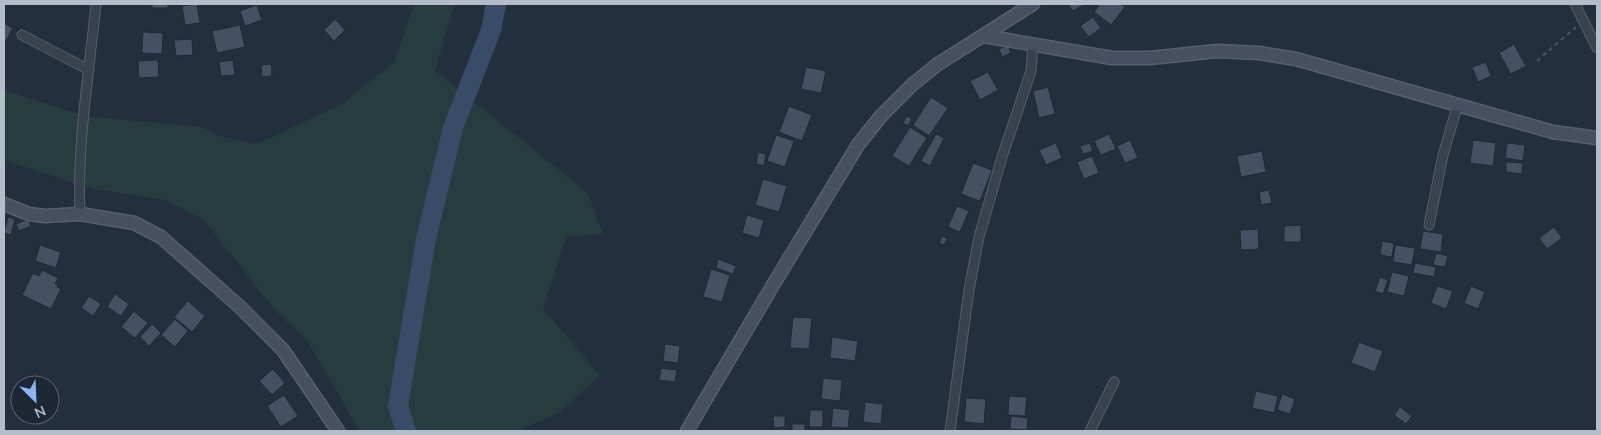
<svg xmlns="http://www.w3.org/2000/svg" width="1601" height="435" font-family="Mulish,sans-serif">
<rect width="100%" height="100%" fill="#242f3e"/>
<!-- green -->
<path fill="#263c3f" d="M414 4H454L435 71 588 193 603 234 566 237 543 309 600 375 560 412 524 428V431H360L308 342 273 308 204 220 165 200 93 189 4 160V90L84 116 202 127 219 136 257 144 342 104 395 61Z"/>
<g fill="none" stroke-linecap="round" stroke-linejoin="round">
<!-- river -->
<path stroke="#394c67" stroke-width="20" d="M406 431 398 406 426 239 453 128 491 30 496 4"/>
</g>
<!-- building -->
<path fill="#455162" stroke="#1f2835" d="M152 4H168V8H152Z
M197 4 200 23 185 25 182 6Z
M1068 4H1083V5L1073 11Z
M1100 4H1121L1125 7 1111 25 1094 12Z
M257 5 262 20 245 26 240 11Z
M1093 17 1101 28 1089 37 1080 26Z
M335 19 345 30 334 41 324 30Z
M4 23 13 28 4 44Z
M240 25 245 47 217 53 212 31Z
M143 32 163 33 162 54 142 53Z
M192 39 193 55 176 56 174 40Z
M1514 44 1526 66 1511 74 1499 53Z
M1008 45 1011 53 1002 57 999 49Z
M158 60 159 77 139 78 138 61Z
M233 60 235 75 221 76 219 62Z
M1486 62 1491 76 1478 82 1472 67Z
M271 64 272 76 262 77 261 65Z
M806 67 826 71 821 93 801 89Z
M988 72 998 90 980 100 970 81Z
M1048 87 1055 114 1039 118 1033 91Z
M931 97 948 108 929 136 913 125Z
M789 106 812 115 802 141 779 132Z
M907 116 912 119 908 126 903 123Z
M910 127 927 138 909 166 892 156Z
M936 134 944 138 930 166 921 161Z
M1109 134 1116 149 1101 155 1094 141Z
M776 135 794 141 785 167 767 161Z
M1130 140 1138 158 1125 163 1117 146Z
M1473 140 1496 143 1493 166 1470 163Z
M1056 143 1062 158 1046 165 1039 150Z
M1090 143 1093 151 1083 154 1080 146Z
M1507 143 1525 145 1523 161 1505 158Z
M1262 151 1266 172 1241 177 1237 156Z
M758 152 766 154 764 166 756 164Z
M1092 156 1099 173 1084 179 1077 162Z
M1506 162 1523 163 1522 174 1506 172Z
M973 163 992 170 980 201 961 194Z
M763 179 787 186 779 212 755 205Z
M1269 190 1272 203 1261 205 1259 192Z
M957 206 969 211 960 232 948 227Z
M747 215 764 220 759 238 742 233Z
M8 217 15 219 11 235 4 233Z
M28 219 31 226 19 231 16 224Z
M1301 225V242H1284V226Z
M1554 227 1562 238 1547 249 1539 238Z
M1258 229 1259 249 1241 250 1240 230Z
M1423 231 1443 234 1441 252 1420 249Z
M942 236 947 239 944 245 939 243Z
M1382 241 1394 243 1392 257 1380 255Z
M40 245 61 252 56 268 35 261Z
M1395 245 1415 248 1412 265 1393 262Z
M1436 253 1448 256 1445 267 1433 265Z
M718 259 736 266 733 274 716 268Z
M1415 263 1436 267 1434 277 1413 273Z
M711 269 730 275 722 302 703 297Z
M42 270 58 278 55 284 58 285 57 287 61 289 51 309 22 295 33 273 39 276Z
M1392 272 1409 276 1404 296 1387 292Z
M1380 277 1388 280 1383 294 1375 291Z
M1437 286 1453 291 1446 309 1431 303Z
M1471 286 1485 292 1478 309 1464 303Z
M115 294 129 304 121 316 107 307Z
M89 296 101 304 93 316 81 308Z
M188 301 205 316 192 332 174 317Z
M134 311 148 323 135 338 121 327Z
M793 317 812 318 809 349 790 348Z
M175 319 188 331 175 347 161 335Z
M152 324 161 333 149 346 140 337Z
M832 337 858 341 855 361 830 358Z
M1359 342 1383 351 1375 372 1351 363Z
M665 344 680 346 678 363 663 361Z
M661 368 677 370 675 382 659 380Z
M273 369 285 383 272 395 259 381Z
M823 378 842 380 840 401 821 399Z
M1256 391 1278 396 1274 413 1252 408Z
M1282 394 1295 399 1290 414 1277 410Z
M284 395 298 416 281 427 267 406Z
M1009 396 1027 397 1025 416 1008 415Z
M966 398 986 399 984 424 964 422Z
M865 402 883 404 881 424 863 422Z
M1400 407 1412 416 1406 424 1394 415Z
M833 408 850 410 848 428 831 427Z
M810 410H823V427H809Z
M773 416H785V427L774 428Z
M1011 416 1028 418 1027 430 1010 429Z
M792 424H805V431H792Z"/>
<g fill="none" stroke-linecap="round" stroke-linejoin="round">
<defs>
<path id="street" d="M1575 4 1597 48
M22 35 89 70
M80 214C77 144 89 73 96 4
M1429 225 1443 155 1458 104
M950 431 969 290 979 237 1002 157 1031 71 1033 44
M1090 431 1114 382"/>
<path id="secondary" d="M984 36 1112 58H1150L1217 51 1259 53 1296 59 1553 132 1597 138
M4 204 29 214 45 216 80 214 134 223 161 237 240 307 283 350 338 431
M687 431 773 285 858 145 881 116 913 84 938 64 1033 4"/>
</defs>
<!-- street casing -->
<use href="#street" stroke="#565f6c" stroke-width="11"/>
<!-- secondary casing -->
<use href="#secondary" stroke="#565f6c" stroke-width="15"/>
<!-- path -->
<path stroke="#44595c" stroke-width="2" stroke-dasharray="4 4" stroke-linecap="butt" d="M1537 61 1576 27"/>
<!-- street -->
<use href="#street" stroke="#38414e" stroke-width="9"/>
<!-- secondary -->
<use href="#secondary" stroke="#465061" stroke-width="12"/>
</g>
<!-- border -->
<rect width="1601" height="435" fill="none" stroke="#b4bcc9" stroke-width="10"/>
<!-- north arrow -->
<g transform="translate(35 400) rotate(156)"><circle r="24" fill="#1d2633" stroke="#59626f"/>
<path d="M0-4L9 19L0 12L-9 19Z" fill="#8ab4f8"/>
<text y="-8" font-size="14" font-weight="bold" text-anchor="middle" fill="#b4bcc9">N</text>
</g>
</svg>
